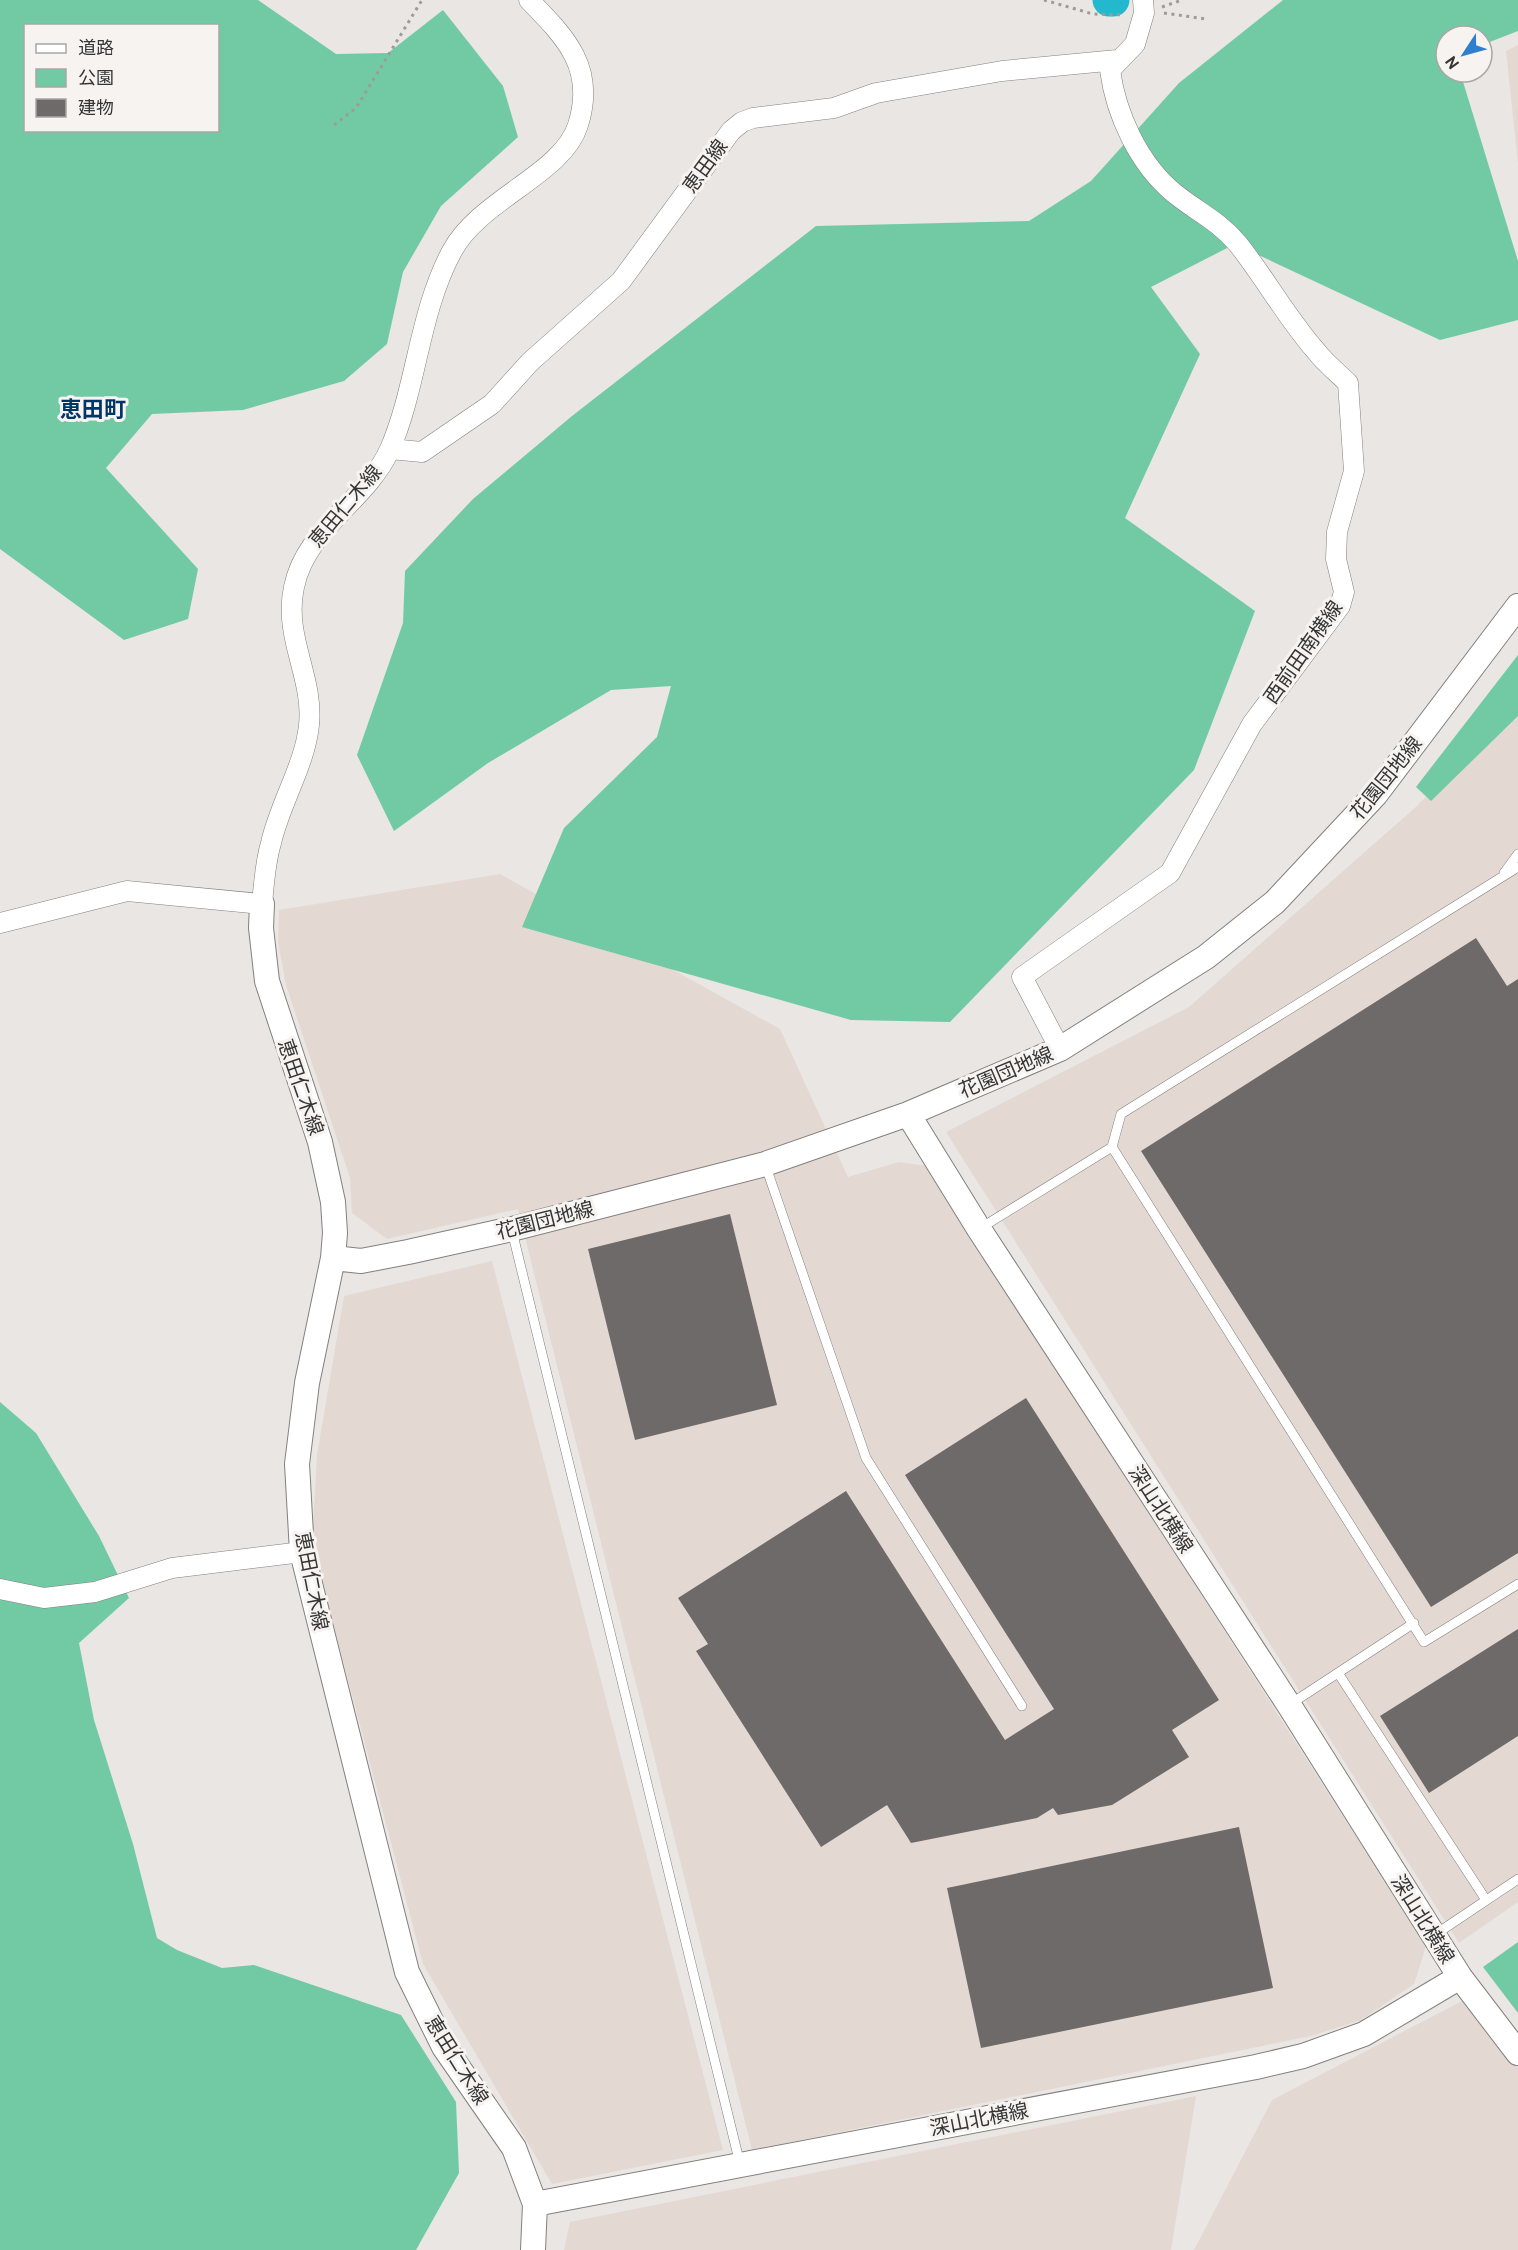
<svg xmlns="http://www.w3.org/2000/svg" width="1518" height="2250" font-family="Overpass,'Noto Sans JP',sans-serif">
<rect width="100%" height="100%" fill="#e9e6e3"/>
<!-- built -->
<path fill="#e3d9d2" d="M1518 45V164L1506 51Z
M1518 702V1902L1459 1943 946 1132 1189 1007 1417 806Z
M500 874 780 1029 848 1177 899 1162 927 1166 1426 1946 1414 1984 1361 2020 1311 2036 752 2150 518 1209 387 1239 352 1213 350 1178 286 985 278 942 279 910Z
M492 1261 723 2150 552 2184 423 1964 312 1543 317 1455 344 1296Z
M1464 2000 1518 2067V2250H1194L1272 2100Z
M1196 2096 1171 2250H564L570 2222Z"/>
<!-- green -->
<path fill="#71caa4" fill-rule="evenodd" d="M0 0H258L336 54 388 53 443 10 503 86 518 137 441 206 403 272 387 344 344 381 243 410 152 414 106 468 198 569 188 619 124 640 0 549ZM26 26H218V130H26Z
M1283 0H1518V31L1482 45V36H1446V72H1460L1518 261V320L1440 340 1235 244 1151 287 1200 354 1125 518 1255 611 1194 770 950 1022 851 1020 522 927 564 828 657 737 671 686 611 690 488 763 394 831 357 755 403 623 405 571 473 499 572 416 816 226 1029 221 1091 181 1179 83Z
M1518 655V716L1431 801 1416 787Z
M0 1402 36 1433 99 1536 129 1598 79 1643 94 1720 133 1844 157 1938 177 1950 222 1968 254 1965 401 2015 456 2102 459 2173 416 2250H0Z
M1518 1942V2013L1483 1967Z"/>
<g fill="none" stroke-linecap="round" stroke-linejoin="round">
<!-- river -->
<path stroke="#24b8cf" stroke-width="33" d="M1109 0H1113"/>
</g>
<!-- building -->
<path fill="#6e6a6a" d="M1476 938 1507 986 1518 979V1553L1431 1607 1141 1151Z
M730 1214 777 1405 635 1440 588 1249Z
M1026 1398 1219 1700 1172 1730 1189 1757 1112 1805 1058 1815 1053 1808 1037 1818 911 1843 887 1805 821 1847 696 1651 708 1644 678 1598 846 1491 1005 1740 1054 1709 905 1475Z
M1518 1629V1736L1429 1793 1380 1716Z
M1239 1827 1273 1988 981 2048 947 1888Z"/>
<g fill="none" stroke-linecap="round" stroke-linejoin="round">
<defs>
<path id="service" d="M1518 867 1121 1114 1112 1147 1424 1642 1518 1584
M1504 873 1518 854
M765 1164 866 1458 1022 1706
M979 1229 1112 1147
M512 1231 740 2164
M1338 1673 1486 1900
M1289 1705 1414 1623
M1436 1934 1518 1879"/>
<path id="minor" d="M390 449 422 452 492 404 530 362 621 281 731 131 742 122 753 118 834 108 876 93 1002 71 1117 60
M0 923 127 891 262 904C264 884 265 863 271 843 280 803 305 765 309 725 314 677 283 637 294 587 306 528 366 502 390 449 417 386 419 312 452 251 480 199 563 174 578 125 596 68 566 38 529 0
M1060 1049 1022 977 1170 873 1252 724 1340 606 1344 592 1336 559 1337 532 1354 471 1348 383C1338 373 1325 363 1316 351 1287 318 1265 278 1238 244 1219 221 1196 211 1174 193 1139 164 1116 115 1110 70L1135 44 1144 13 1143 0
M0 1589 44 1598 95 1592 172 1568 302 1552"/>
<path id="tertiary" d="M262 904 261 928 267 981 320 1142 333 1202 335 1233 333 1258 307 1383 297 1464 302 1552 407 1972 444 2047 514 2148 535 2204 533 2250
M908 1114 979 1229 1289 1705 1460 1977 1518 2053
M333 1258 361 1261 408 1252 512 1229 765 1164 908 1114 1060 1049 1206 957 1275 902 1376 794 1518 606
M535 2204 1256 2067 1303 2056 1364 2034 1460 1977"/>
</defs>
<!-- service casing -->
<use href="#service" stroke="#83807e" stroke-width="10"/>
<!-- minor casing -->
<use href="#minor" stroke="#83807e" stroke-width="21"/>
<!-- tertiary casing -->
<use href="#tertiary" stroke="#83807e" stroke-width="26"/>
<!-- path -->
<path stroke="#9e9b99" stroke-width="3" stroke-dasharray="3 4.5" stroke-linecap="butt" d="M1044 0 1093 14 1124 15
M1162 7 1182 0
M1164 13 1206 19
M334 125 356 108 422 0"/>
<!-- service -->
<use href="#service" stroke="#fff" stroke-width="9"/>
<!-- minor -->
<use href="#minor" stroke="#fff" stroke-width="20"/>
<!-- tertiary -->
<use href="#tertiary" stroke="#fff" stroke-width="24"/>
</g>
<g text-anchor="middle" stroke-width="6" stroke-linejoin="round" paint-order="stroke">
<!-- street labels -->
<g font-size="20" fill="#363534" stroke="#f6f3f1">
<text transform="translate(705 166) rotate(-54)" y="7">恵田線</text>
<text transform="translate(345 506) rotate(-50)" y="7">恵田仁木線</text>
<text transform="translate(1303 652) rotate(-55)" y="7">西前田南横線</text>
<text transform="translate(1386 778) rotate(-51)" y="7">花園団地線</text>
<text transform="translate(1006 1072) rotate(-23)" y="7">花園団地線</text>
<text transform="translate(301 1087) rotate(71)" y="7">恵田仁木線</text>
<text transform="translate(545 1220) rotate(-14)" y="7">花園団地線</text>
<text transform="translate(1161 1509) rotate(57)" y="7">深山北横線</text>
<text transform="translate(312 1581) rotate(79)" y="7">恵田仁木線</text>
<text transform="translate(1423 1919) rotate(58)" y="7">深山北横線</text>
<text transform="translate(457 2060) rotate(58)" y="7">恵田仁木線</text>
<text transform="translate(979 2119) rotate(-11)" y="7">深山北横線</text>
</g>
<!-- quarter labels -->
<g font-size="22" font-weight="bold" fill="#003667" stroke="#f6f3f1">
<text x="93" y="417">恵田町</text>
</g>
</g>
<!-- legend -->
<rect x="24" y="24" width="195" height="108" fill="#f6f3f1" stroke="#a9a7a5" stroke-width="1.5"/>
<rect x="36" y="44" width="30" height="9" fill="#ffffff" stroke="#a9a7a5" stroke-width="1.5"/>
<text x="78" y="54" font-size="18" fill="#363534">道路</text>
<rect x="36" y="69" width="30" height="18" fill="#71caa4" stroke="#a9a7a5" stroke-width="1.5"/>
<text x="78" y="84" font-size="18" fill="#363534">公園</text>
<rect x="36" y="99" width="30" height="18" fill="#6e6a6a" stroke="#a9a7a5" stroke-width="1.5"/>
<text x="78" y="114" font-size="18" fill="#363534">建物</text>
<!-- north arrow -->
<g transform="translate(1464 54) rotate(234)"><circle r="28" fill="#f6f3f1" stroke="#a9a7a5" stroke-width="1.5"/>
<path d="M0-4.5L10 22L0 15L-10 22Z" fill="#307fce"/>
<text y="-9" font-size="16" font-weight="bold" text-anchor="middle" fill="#363534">N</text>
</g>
</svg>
